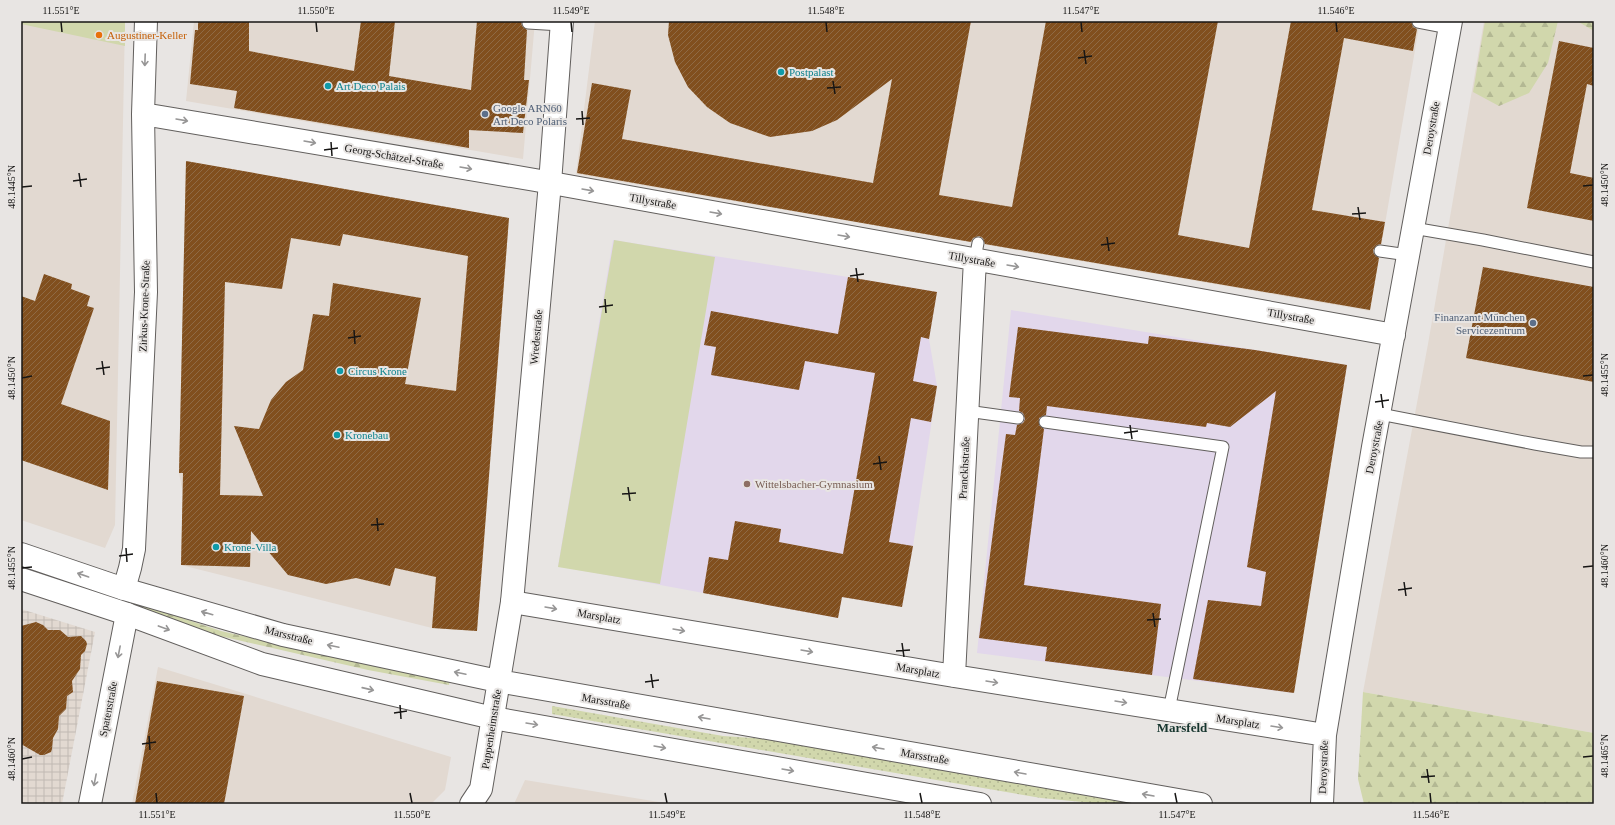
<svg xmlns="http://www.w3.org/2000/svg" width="1615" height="825" font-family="'Times New Roman',serif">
<defs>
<pattern id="industrial-grid" width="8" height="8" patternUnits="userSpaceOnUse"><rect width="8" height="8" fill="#e2d9d1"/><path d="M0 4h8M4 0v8" fill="none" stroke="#c1bab3"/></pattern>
<pattern id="grass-dots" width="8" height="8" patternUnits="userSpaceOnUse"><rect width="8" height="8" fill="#d1d7ac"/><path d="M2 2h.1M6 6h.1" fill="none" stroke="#b3b893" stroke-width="1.8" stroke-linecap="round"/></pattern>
<pattern id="forest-firs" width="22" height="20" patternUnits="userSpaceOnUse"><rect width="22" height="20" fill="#d1d7ac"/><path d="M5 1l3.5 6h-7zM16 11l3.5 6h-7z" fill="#b3b893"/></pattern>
<pattern id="building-hatch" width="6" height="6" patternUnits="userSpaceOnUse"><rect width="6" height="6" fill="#814f1e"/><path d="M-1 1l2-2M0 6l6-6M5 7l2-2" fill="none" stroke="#8f6a45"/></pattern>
</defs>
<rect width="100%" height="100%" fill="#e8e5e3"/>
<!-- built -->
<path fill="#e2d9d1" d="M21 21H125L115 525 105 548 21 520Z
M194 21H535L523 159 186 101Z
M595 21H1420L1370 311 576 174Z
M1484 21H1594V733L1363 692 1428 344Z
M186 161 509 218 477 631 432 628 181 565 183 494 179 473Z
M158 667 451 757 445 790 431 804H132Z
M525 780 671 804H514Z"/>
<!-- industrial -->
<path fill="url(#industrial-grid)" d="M21 609 95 632 62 804H21Z"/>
<!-- education -->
<path fill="#e2d7eb" d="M613 240 848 277 937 292 929 339 937 386 913 546 902 607 842 597 838 618 558 566Z
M1011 310 1347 365 1293 693 977 653Z"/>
<!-- grass -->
<path fill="url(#grass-dots)" d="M552 706 723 736 766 739 1144 804H1103L1041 798 552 714Z"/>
<!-- forest -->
<path fill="url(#forest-firs)" d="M1485 21H1558L1548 63 1529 93 1499 106 1473 92Z
M1577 21H1594V31Z
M21 564 221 631 363 663 450 679 449 685 368 670 220 636 21 569Z
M1363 692 1594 733V802L1569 804H1364L1358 779Z"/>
<!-- green -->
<path fill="#d1d7ac" d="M21 21H125V46L21 24Z
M614 240 715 257 660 584 558 567Z"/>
<!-- building -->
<path fill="url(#building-hatch)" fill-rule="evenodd" d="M198 21H249V51L354 71 361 21H395L389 76 471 90 477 21H521L522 26 527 30 524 80H529L523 133 469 130V148L234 108 237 91 190 84 195 30H198Z
M669 21H971L939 195 1012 207 1046 21H1218L1178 235 1249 248 1291 21H1411L1413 27 1417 29 1413 51 1344 38 1312 210 1385 222 1381 244 1377 245 1373 250 1374 254 1379 258 1370 310 985 244 983 238 979 236 973 238 971 242 577 173 592 83 631 90 622 139 873 183 892 79 837 120 812 131 770 137 730 123 707 107 688 87 675 62 668 35Z
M1559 41 1594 48V86L1587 84 1570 173 1594 178V221L1527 208Z
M186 161 509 218 477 631 432 628 436 577 395 568 390 586 356 578 326 584 288 575 251 531 250 567 181 565 183 473H179ZM343 234 468 256 456 391 405 384 421 298 333 283 329 316 313 314 303 370 286 382 271 400 259 429 234 426 263 496 220 495 225 282 282 289 291 238 340 246Z
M1483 267 1594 287V382L1466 358Z
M44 274 72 284 71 289 90 296 87 306 94 308 61 404 110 421 108 490 21 460V296L35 301Z
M848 277 937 292 929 339 921 337 913 381 937 386 931 422 911 418 889 542 913 546 902 607 842 597 838 618 703 593 709 557 728 560 735 521 781 529 779 542 843 554 875 373 805 361 799 390 711 375 716 347 704 345 711 311 838 334Z
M1018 327 1148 344 1149 336 1255 350 1347 365 1294 693 1193 679 1208 600 1261 606 1266 572 1247 567 1276 391 1230 427 1207 423 1206 427 1047 406 1046 415 1039 418V425L1044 429 1024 585 1161 604 1152 675 1045 661 1047 647 979 638 1006 434 1015 435 1017 425 1023 423 1025 419 1023 413 1019 411 1020 398 1009 397Z
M36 622 43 625 48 630H60L68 637 81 636 86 641 87 644 85 651 81 655 80 669 72 681 73 692 67 696 66 709 59 716 58 729 53 738 52 749 51 752 44 755H40L21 744V626Z
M157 681 244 696 224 804H135Z"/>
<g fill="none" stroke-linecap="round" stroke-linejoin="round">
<defs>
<path id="lane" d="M1418 22 1449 28
M528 23 561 25
M1413 228 1483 240 1594 262
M1380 251 1408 255
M975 259 978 243
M967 411 1018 418
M1380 414 1535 444 1581 452H1594
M1045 422 1223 447 1169 710"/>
<path id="street" d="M143 114 535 180 1394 335
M124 589 130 568 134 549 146 292 143 114 146 21
M512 602 954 676 1325 735
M954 676 975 259
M90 804 127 614
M1322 804 1325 735 1373 447 1451 21"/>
<path id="secondary" d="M21 554 124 589 283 635 498 681 1201 804
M21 579 127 614 262 664 493 718 980 804
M471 804 481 789 512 602 550 183 562 21"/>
</defs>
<!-- lane casing -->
<use href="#lane" stroke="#625f5d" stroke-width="13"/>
<!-- street casing -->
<use href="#street" stroke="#625f5d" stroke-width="24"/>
<!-- secondary casing -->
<use href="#secondary" stroke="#625f5d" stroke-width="24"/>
<!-- lane -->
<use href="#lane" stroke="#fff" stroke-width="11"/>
<!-- street -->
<use href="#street" stroke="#fff" stroke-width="22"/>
<!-- secondary -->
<use href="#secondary" stroke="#fff" stroke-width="22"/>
</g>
<!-- one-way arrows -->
<defs><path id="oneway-shaft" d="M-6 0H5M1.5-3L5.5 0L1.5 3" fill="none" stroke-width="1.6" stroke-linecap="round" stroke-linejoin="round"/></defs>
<g stroke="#979696">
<use href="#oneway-shaft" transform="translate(145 60) rotate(92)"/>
<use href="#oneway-shaft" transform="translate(182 120) rotate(10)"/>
<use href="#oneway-shaft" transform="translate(310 142) rotate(10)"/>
<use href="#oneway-shaft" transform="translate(466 168) rotate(10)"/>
<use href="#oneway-shaft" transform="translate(588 190) rotate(10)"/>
<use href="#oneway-shaft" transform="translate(716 213) rotate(10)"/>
<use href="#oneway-shaft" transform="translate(844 236) rotate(10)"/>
<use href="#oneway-shaft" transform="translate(1013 266) rotate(10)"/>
<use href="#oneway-shaft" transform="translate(83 575) rotate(-161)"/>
<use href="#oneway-shaft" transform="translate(551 608) rotate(10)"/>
<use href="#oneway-shaft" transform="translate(207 613) rotate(-164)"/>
<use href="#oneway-shaft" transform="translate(164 628) rotate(20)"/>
<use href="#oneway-shaft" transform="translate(679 630) rotate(10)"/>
<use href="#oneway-shaft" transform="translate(333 646) rotate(-168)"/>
<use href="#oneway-shaft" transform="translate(807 651) rotate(10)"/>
<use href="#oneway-shaft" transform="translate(119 652) rotate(101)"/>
<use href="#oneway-shaft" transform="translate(460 673) rotate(-168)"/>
<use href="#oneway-shaft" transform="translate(992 682) rotate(9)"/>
<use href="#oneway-shaft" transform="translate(368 689) rotate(13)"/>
<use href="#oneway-shaft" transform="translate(1121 702) rotate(9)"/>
<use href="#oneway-shaft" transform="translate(704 718) rotate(-170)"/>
<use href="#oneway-shaft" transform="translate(532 724) rotate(9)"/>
<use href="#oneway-shaft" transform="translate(1277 727) rotate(9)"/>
<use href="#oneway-shaft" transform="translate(660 747) rotate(10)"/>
<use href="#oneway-shaft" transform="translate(878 748) rotate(-170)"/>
<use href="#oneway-shaft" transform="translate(788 770) rotate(10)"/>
<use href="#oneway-shaft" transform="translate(1020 773) rotate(-170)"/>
<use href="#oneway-shaft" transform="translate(95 780) rotate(101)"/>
<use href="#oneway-shaft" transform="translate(1148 795) rotate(-170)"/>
</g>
<!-- ticks -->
<path fill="none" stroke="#171615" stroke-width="1.5" d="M61 22 62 32M316 22 317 32M571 22 572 32M826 22 827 32M1081 22 1082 32M1336 22 1337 32M1084 50 1086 64M1078 58 1092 56M833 81 835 94M827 88 841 87M582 111 583 125M576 119 590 118M331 142 332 156M324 150 338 148M79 173 81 187M73 181 87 179M1583 186 1593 185M22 187 32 186M1358 207 1360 220M1352 214 1366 213M1107 237 1109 251M1101 245 1115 243M856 268 858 282M850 276 864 274M605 299 606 313M599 307 613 305M354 330 355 344M348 338 361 336M102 361 104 375M96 369 110 367M1583 376 1593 375M22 378 32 376M1381 394 1383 408M1375 402 1389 400M1130 425 1132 439M1124 433 1138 431M879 456 881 470M873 464 887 462M628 487 630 501M622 494 636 493M377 518 378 531M371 525 384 524M126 548 127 562M119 556 133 554M1583 567 1593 566M22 568 32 567M1404 582 1406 596M1398 590 1412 588M1153 613 1155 627M1147 620 1161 619M902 643 904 657M896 651 910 650M651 674 653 688M645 682 659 680M400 705 401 719M394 713 407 711M149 736 150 750M142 744 156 742M1583 757 1593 756M22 759 32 757M1427 769 1429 783M1421 777 1435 776M156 793 157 803M410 793 412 803M665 793 667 803M920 793 922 803M1175 793 1177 803M1430 793 1431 803"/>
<!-- markers -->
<circle fill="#e8710a" stroke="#e8e5e3" stroke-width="1.5" cx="99" cy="35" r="4"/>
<g fill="#0f9aa8" stroke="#e8e5e3" stroke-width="1.5">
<circle cx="781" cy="72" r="4"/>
<circle cx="328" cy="86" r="4"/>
<circle cx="340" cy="371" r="4"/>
<circle cx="337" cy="435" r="4"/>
<circle cx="216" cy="547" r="4"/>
</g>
<g fill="#5c6f8a" stroke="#e8e5e3" stroke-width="1.5">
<circle cx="485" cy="114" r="4"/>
<circle cx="1533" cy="323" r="4"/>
</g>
<circle fill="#8d6e63" stroke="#e8e5e3" stroke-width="1.5" cx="747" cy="484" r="4"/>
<g text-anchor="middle" stroke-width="4" stroke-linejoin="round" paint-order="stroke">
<!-- food labels -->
<g font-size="11" fill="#c56008" stroke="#e8e5e3" text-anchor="start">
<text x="107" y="39">Augustiner-Keller</text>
</g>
<!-- culture labels -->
<g font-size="11" fill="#0d838f" stroke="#e8e5e3" text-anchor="start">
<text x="789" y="76">Postpalast</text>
<text x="336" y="90">Art Deco Palais</text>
<text x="348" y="375">Circus Krone</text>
<text x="345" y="439">Kronebau</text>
<text x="224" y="551">Krone-Villa</text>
</g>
<!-- service labels -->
<g font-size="11" fill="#4e5e75" stroke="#e8e5e3" text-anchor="start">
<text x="493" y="112">Google ARN60<tspan x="493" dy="13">Art Deco Polaris</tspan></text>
<text x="1525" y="321" text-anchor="end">Finanzamt München<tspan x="1525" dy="13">Servicezentrum</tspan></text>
</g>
<!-- street labels -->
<g font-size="11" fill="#171615" stroke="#e8e5e3">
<text transform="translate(1431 128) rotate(-80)" y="4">Deroystraße</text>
<text transform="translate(394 156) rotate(10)" y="4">Georg-Schätzel-Straße</text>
<text transform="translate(653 201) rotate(10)" y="4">Tillystraße</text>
<text transform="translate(972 259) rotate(10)" y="4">Tillystraße</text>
<text transform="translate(144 306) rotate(-88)" y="4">Zirkus-Krone-Straße</text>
<text transform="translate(1291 316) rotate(10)" y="4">Tillystraße</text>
<text transform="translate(536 337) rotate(-85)" y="4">Wredestraße</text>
<text transform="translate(1374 447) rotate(-79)" y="4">Deroystraße</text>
<text transform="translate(964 468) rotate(-87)" y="4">Pranckhstraße</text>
<text transform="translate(599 616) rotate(10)" y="4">Marsplatz</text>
<text transform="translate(289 635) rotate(14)" y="4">Marsstraße</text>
<text transform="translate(918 670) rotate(10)" y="4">Marsplatz</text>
<text transform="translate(606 701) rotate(10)" y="4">Marsstraße</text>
<text transform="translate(108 709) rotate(-79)" y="4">Spatenstraße</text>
<text transform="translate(1238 721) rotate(9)" y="4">Marsplatz</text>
<text transform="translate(491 729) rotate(-81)" y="4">Pappenheimstraße</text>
<text transform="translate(925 756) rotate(10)" y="4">Marsstraße</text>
<text transform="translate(1323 767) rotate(-88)" y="4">Deroystraße</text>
</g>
<!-- education labels -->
<g font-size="11" fill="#785e54" stroke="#e8e5e3" text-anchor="start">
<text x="755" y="488">Wittelsbacher-Gymnasium</text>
</g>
<!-- quarter labels -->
<g font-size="13" font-weight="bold" fill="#16352e" stroke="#e8e5e3">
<text x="1182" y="732">Marsfeld</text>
</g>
</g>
<!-- border -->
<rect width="1615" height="825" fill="none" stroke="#e8e5e3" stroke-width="44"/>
<rect x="22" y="22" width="1571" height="781" fill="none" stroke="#171615" stroke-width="1.5"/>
<g font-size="10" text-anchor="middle" fill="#171615">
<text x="61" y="14">11.551°E</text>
<text x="316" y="14">11.550°E</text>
<text x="571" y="14">11.549°E</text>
<text x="826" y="14">11.548°E</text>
<text x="1081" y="14">11.547°E</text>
<text x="1336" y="14">11.546°E</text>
<text transform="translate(1604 185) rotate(-90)" y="4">48.1450°N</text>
<text transform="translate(11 187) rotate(-90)" y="4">48.1445°N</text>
<text transform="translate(1604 375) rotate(-90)" y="4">48.1455°N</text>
<text transform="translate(11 378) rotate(-90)" y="4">48.1450°N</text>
<text transform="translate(1604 566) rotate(-90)" y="4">48.1460°N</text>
<text transform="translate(11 568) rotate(-90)" y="4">48.1455°N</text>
<text transform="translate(1604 756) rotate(-90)" y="4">48.1465°N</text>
<text transform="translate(11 759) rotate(-90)" y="4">48.1460°N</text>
<text x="157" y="818">11.551°E</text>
<text x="412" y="818">11.550°E</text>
<text x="667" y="818">11.549°E</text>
<text x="922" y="818">11.548°E</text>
<text x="1177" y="818">11.547°E</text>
<text x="1431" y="818">11.546°E</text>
</g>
</svg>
